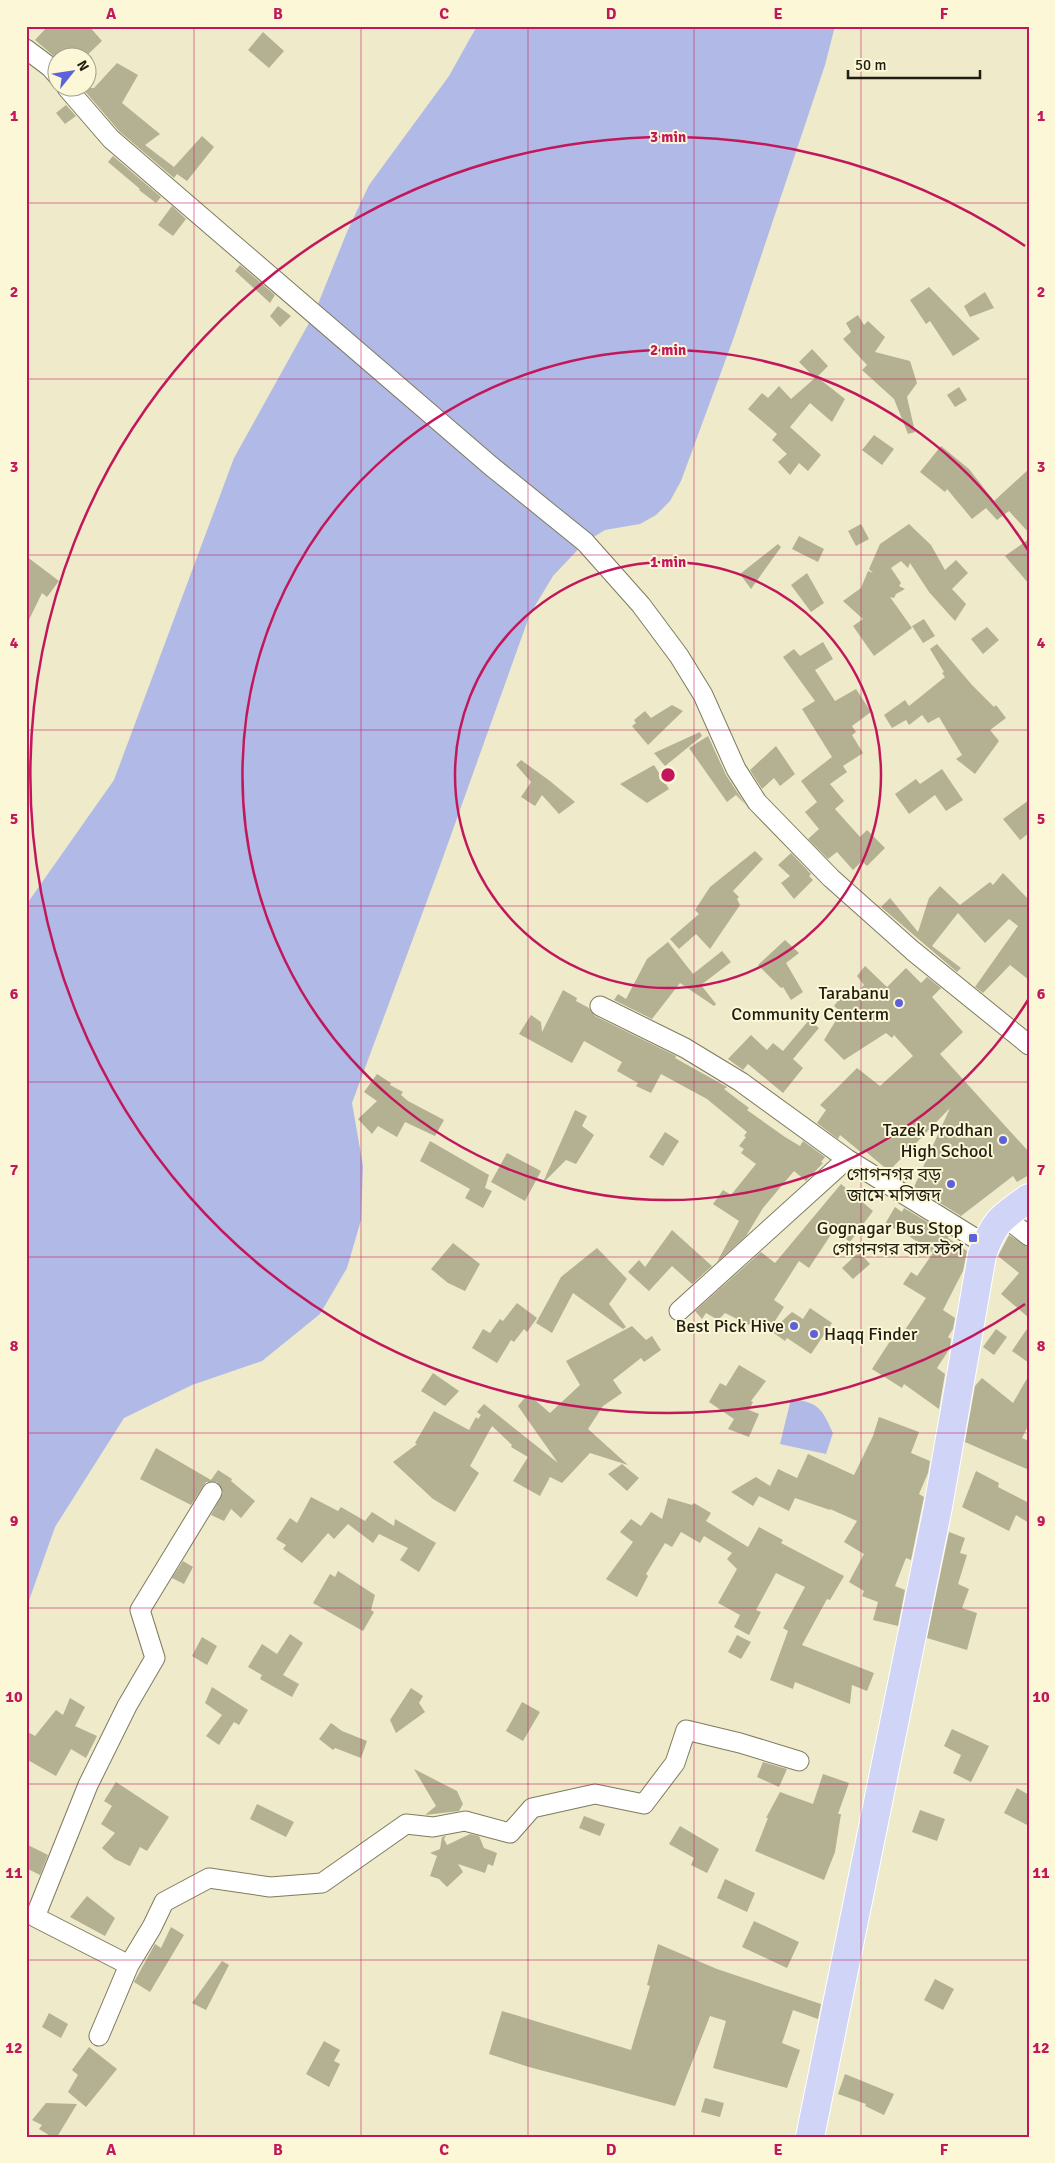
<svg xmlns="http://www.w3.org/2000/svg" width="1055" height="2163" font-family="Signika,'Noto Sans Bengali',sans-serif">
<rect width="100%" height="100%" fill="#eeeaca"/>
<!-- water -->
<path fill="#b1b9e6" d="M477 26H835L825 65 734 337 681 481 670 501 656 515 640 524 605 530 585 542 553 576 530 614 441 863 352 1103 363 1166 361 1220 347 1268 320 1314 262 1361 192 1385 124 1418 55 1527 26 1609V905L114 780 234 458 314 314 347 232 369 185 449 76Z
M791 1399C819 1402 822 1409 833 1433L826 1454 780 1444Z"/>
<!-- building -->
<path fill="#b4b092" d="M48 26H89L102 41 84 58H56L35 40Z
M263 32 284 51 269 68 248 50Z
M117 63 138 75 122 103 160 134 145 145 174 167 202 136 214 147 187 181 177 174 174 178 119 131 84 90 88 88H94Z
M66 105 76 116 65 124 56 113Z
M113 156 161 197 156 203 139 190 140 189 108 162Z
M172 206 186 219 173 236 158 225Z
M240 265 275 295 270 303 235 271Z
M929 287 980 339 953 356 930 321 926 324 910 300Z
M985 292 994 308 970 317 964 306Z
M278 306 291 316 280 327 270 316Z
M858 315 864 325 868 321 885 337 875 352 910 361 917 383 907 397 915 432 908 434 894 399 862 370 867 365 843 339 851 332 846 323Z
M812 349 828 366 817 377 845 399 832 422 810 403 790 427 821 455 808 471 799 463 790 475 778 462 787 454 772 440 777 434 748 409 762 393 768 398 779 386 791 399 815 378 799 362Z
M959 387 967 400 955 407 947 395Z
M874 435 894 449 882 465 862 450Z
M941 446 969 469 994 501 1029 469V533L1009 511 997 520 986 508 972 519 947 489 945 492 920 472Z
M861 524 869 539 856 546 848 531Z
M909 524 931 545 945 570 956 560 968 573 952 589 966 604 955 621 929 592 910 563 908 568 901 561 891 568 901 583 899 586 905 589 896 594 894 598 890 597 912 628 874 656 853 626 863 619 843 601 861 588 868 571 873 573 869 569 880 544Z
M799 536 824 549 818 562 792 549Z
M1029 539V584L1005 556Z
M778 544 781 547 751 589 740 574Z
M26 556 59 581 47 597 42 593 26 626Z
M807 573 824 603 811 612 791 585Z
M924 619 935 636 923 643 912 626Z
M987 627 999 640 983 654 971 639Z
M823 642 833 659 815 670 835 701 856 689 871 712 852 726 856 732 852 735 863 753 843 766 847 772 830 784 844 801 835 809 860 837 867 830 885 848 867 866 862 861 853 870 837 852 828 859 808 839 819 829 805 812 817 802 801 781 832 757 802 709 815 701 783 657 794 649 800 656Z
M937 644 972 685 994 707 996 705 1006 718 990 730 999 741 975 774 956 759 962 755 939 717 928 723 922 715 909 725 906 720 892 728 884 715 905 700 909 706 945 677 942 673 944 672 930 649Z
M672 705 683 711 648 745 632 726 636 723 634 720 645 711 651 718Z
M700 732 702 736 665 766 654 753Z
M708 736 726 775 745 804 736 795 727 802 689 748Z
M776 746 795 774 780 786 774 778 762 789 750 770Z
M521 760 550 781 575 802 559 814 542 795 535 806 521 797 531 782 516 765Z
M654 765 669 789 647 803 620 784Z
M942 769 963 800 946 811 935 795 909 814 895 794 916 779 920 784Z
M1029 800V833L1020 840 1003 819Z
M755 851 763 859 733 891 739 897 737 899 740 905 710 949 696 934 679 949 670 939 699 914 695 910 710 887Z
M791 853 811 874 809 876 813 880 794 899 781 883 790 876 778 865Z
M1003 873 1029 900V980L1010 965 983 993 975 987 1018 926 1009 919 985 943 958 913 932 946 961 968 957 972 881 907 890 898 918 932 929 898 940 886 960 905 990 882 993 885Z
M785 940 799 953 786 963 803 992 791 1000 783 987 781 988 758 965Z
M668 942 693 974 722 951 731 962 701 985 716 1004 714 1006 680 983 652 1019 614 1000 618 994 626 999 647 959Z
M865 966 887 987 906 968 921 983 927 977 941 988 932 997 963 1032 940 1054 1029 1152V1175L1017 1182 1013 1176 961 1216 914 1187 950 1108 889 1171 865 1151 863 1154 840 1135 838 1139 817 1123 826 1110 820 1105 857 1068 880 1086 913 1056 894 1035 892 1038 886 1033 844 1060 824 1040 841 1012 834 1006 847 989 854 995 864 985 857 976Z
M563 990 577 998 576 1001 589 1008 595 1016 676 1056 675 1058 727 1087 724 1089 749 1108 747 1110 785 1137 800 1146 803 1141 825 1157 821 1162 823 1163 806 1181 794 1171 763 1208 746 1236 717 1262 739 1221 713 1204 723 1190 731 1195 756 1164 741 1153 744 1149 739 1146 746 1137 744 1136 747 1132 707 1099 661 1074 651 1093 636 1086 638 1083 617 1071 622 1062 584 1041 572 1063 519 1034 531 1015 541 1022 542 1032Z
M809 1020 819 1028 793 1059 803 1068 783 1093 748 1064 743 1070 728 1059 751 1035 767 1050 773 1043 783 1051Z
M377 1074 391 1083 390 1085 403 1092 401 1095 408 1101 444 1120 435 1136 405 1122 397 1137 378 1126 372 1134 358 1119 377 1101 364 1092Z
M575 1110 587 1116 582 1126 594 1135 576 1164 566 1160 545 1181 544 1180Z
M665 1132 679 1141 663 1166 649 1157Z
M430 1141 489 1175 485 1188 492 1191 483 1208 465 1198 470 1189 420 1161Z
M507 1153 541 1171 525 1201 491 1182Z
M841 1184 873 1211 850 1242 834 1230 809 1268 799 1261 774 1300 784 1307 769 1330 753 1318 749 1325 725 1313 718 1320 706 1313 702 1319 695 1311 761 1252 775 1263Z
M895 1207 902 1212 904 1208 949 1235 948 1238 967 1251 963 1271 943 1310 955 1318 953 1329 948 1337 951 1339 950 1348 937 1368 945 1374 939 1409 904 1384 902 1388 872 1369 894 1335 899 1339 926 1298 903 1284 911 1272 917 1276 933 1253 909 1236 885 1224Z
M672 1230 712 1266 692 1284 672 1266 649 1291 628 1272 639 1260 645 1267Z
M1009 1235 1029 1248V1318L1001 1294 1019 1273 998 1256Z
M453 1243 480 1264 465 1291 448 1283 431 1269Z
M597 1248 627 1279 609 1304 626 1327 623 1329 573 1293 552 1333 536 1323 561 1277Z
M859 1252 870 1264 853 1279 842 1268Z
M517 1303 537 1318 527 1332 524 1329 514 1342 511 1340 497 1363 472 1348 483 1329 490 1333 500 1319 503 1321Z
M810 1308 832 1323 811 1354 787 1338 785 1341 771 1331 792 1312 803 1319Z
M632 1326 646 1340 652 1336 661 1350 644 1362 641 1358 613 1380 622 1393 603 1406 588 1429 628 1465 590 1453 562 1483 550 1477 540 1496 513 1481 528 1457 511 1447 512 1445 492 1426 470 1466 479 1473 455 1512 433 1499 393 1462 417 1444 415 1443 434 1411 469 1430 476 1417 478 1419 481 1415 477 1412 484 1404 558 1463 518 1406 528 1394 550 1413 580 1385 566 1361Z
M1029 1326V1363L1012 1351Z
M996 1329 1007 1337 994 1355 983 1347Z
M739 1365 766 1381 751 1401 753 1402 749 1410 759 1414 749 1437 728 1429 734 1419 709 1402 720 1383 726 1386Z
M433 1373 459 1391 445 1406 421 1391Z
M1029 1375V1424L1022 1438 1029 1441V1470L965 1442 975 1386 982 1378 1013 1403Z
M879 1417 919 1432 911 1453 930 1461 928 1473 919 1494 924 1497 911 1560 906 1558 895 1586 905 1590 898 1626 873 1620 878 1602 862 1596 864 1591 849 1582 864 1554 844 1542 857 1521 830 1509V1510L795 1498 789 1511 759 1496 753 1506 731 1492 756 1477 770 1486 778 1469 797 1478 808 1454 854 1475 873 1436Z
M156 1448 211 1480 218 1470 232 1479 231 1481 255 1501 241 1518 231 1509 224 1521 211 1515 223 1493 217 1482H206L191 1505 140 1479Z
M622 1464 639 1478 627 1491 608 1474Z
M976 1471 999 1483 998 1487 1029 1503V1523L1016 1515 1009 1531 962 1507Z
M311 1497 338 1511 341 1507 365 1521 372 1512 394 1526 395 1519 436 1543 419 1572 400 1560 408 1548 379 1534 373 1543 348 1524 334 1539 328 1533 302 1563 283 1549 286 1545 276 1539 290 1518 297 1523Z
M668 1498 692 1505 694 1503 711 1513 706 1521 748 1547 759 1527 783 1540 781 1543 844 1576 830 1600 827 1599 802 1645 874 1673 867 1691 852 1685 850 1704 795 1682 793 1689 770 1680 788 1631 783 1628 805 1587 776 1573 756 1610 761 1612 749 1635 734 1627 740 1615 718 1603 737 1569 727 1559 732 1553 704 1536 700 1543 681 1532 672 1547 665 1543 646 1574 648 1576 637 1597 606 1579 633 1542 620 1532 631 1519 641 1526 651 1512 662 1519Z
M949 1532 965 1538 960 1553 967 1555 958 1584 969 1589 962 1608 977 1613 967 1650 927 1638Z
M183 1561 193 1567 184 1584 172 1578Z
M338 1571 375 1595 371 1610 374 1612 363 1631 313 1603 330 1574 335 1577Z
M290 1634 303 1643 283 1675 299 1684 292 1697 260 1679 262 1675 248 1667 262 1644 277 1654Z
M737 1635 751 1642 741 1659 728 1652Z
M202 1637 217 1646 207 1665 192 1656Z
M212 1687 248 1710 239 1725 234 1722 219 1745 206 1736 222 1715 205 1703Z
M411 1688 423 1696 419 1703 425 1712 396 1733 390 1720Z
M70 1698 85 1707 75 1726 97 1736 86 1758 71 1749 56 1776 26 1759V1731L35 1736 56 1710 63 1715Z
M522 1702 540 1712 523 1741 506 1731Z
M331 1723 342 1731 367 1741 361 1758 335 1748 333 1750 319 1739Z
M952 1729 989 1746 971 1782 953 1773 961 1755 944 1746Z
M763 1762 787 1769 779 1787 757 1777Z
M414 1769 457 1791 463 1804 459 1811 425 1815 436 1806Z
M823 1774 849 1783 838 1814H841L835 1852 824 1880 755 1851 768 1818H766L780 1792 813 1804Z
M116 1782 169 1817 147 1851 140 1847 130 1866 115 1859 102 1848 115 1833 101 1824 112 1806 104 1801Z
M1017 1788 1029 1795V1826L1004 1813Z
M257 1804 294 1822 286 1837 250 1819Z
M920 1810 945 1819 937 1841 912 1832Z
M584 1816 605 1824 600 1836 579 1828Z
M680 1826 719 1849 707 1873 691 1865 694 1858 669 1844Z
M470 1834 479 1836 484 1848 497 1853 493 1866 488 1864 485 1873 458 1864 463 1872 447 1887 439 1879 430 1876 437 1856 430 1853 440 1849 442 1837 446 1836 444 1839 447 1845Z
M26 1844 48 1855 40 1875 26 1868Z
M725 1879 755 1893 747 1912 717 1898Z
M87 1896 115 1918 105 1936 70 1917Z
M754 1921 799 1942 787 1968 742 1947Z
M171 1927 184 1935 150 1992 134 1982 155 1944 161 1948Z
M658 1944 717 1969 821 2004 818 2019 793 2010 782 2043 800 2050 787 2088 713 2068 726 2021 710 2016 675 2106 529 2067 489 2054 502 2011 631 2050 650 1986 647 1985Z
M222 1961 229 1965 206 2010 192 2003Z
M935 1979 954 1989 943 2010 924 2000Z
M49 2013 68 2024 61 2038 42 2027Z
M324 2041 340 2050 334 2061 340 2064 329 2087 306 2074Z
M89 2047 117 2069 86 2107 68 2092 78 2075 72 2070Z
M845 2074 894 2094 884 2115 865 2106 866 2104 838 2094Z
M705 2098 724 2103 720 2117 701 2112Z
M46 2103 77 2104 57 2137H52L39 2129 42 2125 32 2120Z"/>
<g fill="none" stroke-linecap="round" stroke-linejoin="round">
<defs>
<path id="street" d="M26 49 50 67 58 76
M67 88 111 139 491 466 585 542 641 605 679 656 703 695 736 769 757 802 831 878 913 951 1029 1045
M600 1006 685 1048 741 1082 847 1159 986 1245
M1003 1216 1029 1236
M679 1311 847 1159
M129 1965 35 1917 88 1785 127 1706 155 1658 140 1610 212 1492
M99 2036 129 1965 152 1927 164 1902 209 1878 270 1887 322 1883 406 1824 433 1827 465 1821 510 1833 532 1808 595 1794 644 1804 675 1763 686 1730 740 1743 799 1761"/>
<path id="primary" d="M810 2137 938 1507 982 1255C994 1221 1001 1218 1029 1198"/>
</defs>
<!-- street casing -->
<use href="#street" stroke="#7e7b5f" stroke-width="21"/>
<!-- primary casing -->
<use href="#primary" stroke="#fff" stroke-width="30"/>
<!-- street -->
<use href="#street" stroke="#fff" stroke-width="19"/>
<!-- primary -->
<use href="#primary" stroke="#d0d5f8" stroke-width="28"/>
</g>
<!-- grid -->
<path fill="none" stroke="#c2185b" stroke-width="1" stroke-opacity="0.55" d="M194 26V2137M361 26V2137M528 26V2137M694 26V2137M861 26V2137M26 203H1029M26 379H1029M26 555H1029M26 730H1029M26 906H1029M26 1082H1029M26 1257H1029M26 1433H1029M26 1608H1029M26 1784H1029M26 1960H1029"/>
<!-- distance rings -->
<g fill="none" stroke="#c2185b" stroke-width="2.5">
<circle cx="668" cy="775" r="213"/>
<path d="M1028 1000A425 425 0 1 1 1028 550"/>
<path d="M1025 1304A638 638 0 1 1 1025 246"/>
</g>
<!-- markers -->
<g fill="#5e62da" stroke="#fbf7d7" stroke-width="2">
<circle cx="899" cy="1003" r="5"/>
<circle cx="1003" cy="1140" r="5"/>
<circle cx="951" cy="1184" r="5"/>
<rect x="968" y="1233" width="10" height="10" rx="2.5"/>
<circle cx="794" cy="1326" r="5"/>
<circle cx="814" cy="1334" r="5"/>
</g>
<g text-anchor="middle" stroke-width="4" stroke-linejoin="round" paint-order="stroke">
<!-- poi labels -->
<g font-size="18" fill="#201e13" stroke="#fbf7d7" text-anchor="end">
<text x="889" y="999">Tarabanu<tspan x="889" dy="21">Community Centerm</tspan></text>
<text x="993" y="1136">Tazek Prodhan<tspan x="993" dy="21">High School</tspan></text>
<text x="941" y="1180">গোগনগর বড়<tspan x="941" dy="21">জামে মসিজদ</tspan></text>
<text x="963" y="1234">Gognagar Bus Stop<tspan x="963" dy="21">গোগনগর বাস স্টপ</tspan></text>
<text x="784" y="1332">Best Pick Hive</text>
<text x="824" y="1340" text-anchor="start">Haqq Finder</text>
</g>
</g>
<circle cx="668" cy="775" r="8" fill="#c2185b" stroke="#fbf7d7" stroke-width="2.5"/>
<g font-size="15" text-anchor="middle" font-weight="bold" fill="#c2185b" stroke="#fbf7d7" stroke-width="4" stroke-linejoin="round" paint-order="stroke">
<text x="668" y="142">3 min</text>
<text x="668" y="355">2 min</text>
<text x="668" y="567">1 min</text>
</g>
<!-- border -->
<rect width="1055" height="2163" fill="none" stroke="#fbf7d7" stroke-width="55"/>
<!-- north arrow -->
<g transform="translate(72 72) rotate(60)"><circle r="24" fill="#fbf7d7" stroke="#a3a089"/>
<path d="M0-4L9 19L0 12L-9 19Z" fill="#5e62da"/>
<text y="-8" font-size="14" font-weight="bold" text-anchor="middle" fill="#201e13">N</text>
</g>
<!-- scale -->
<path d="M848 70v8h132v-8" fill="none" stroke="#201e13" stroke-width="2.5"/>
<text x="855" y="70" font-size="15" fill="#201e13" stroke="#fbf7d7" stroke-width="4" paint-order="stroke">50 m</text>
<rect x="28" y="28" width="1000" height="2108" fill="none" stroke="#c2185b" stroke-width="2"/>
<g font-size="16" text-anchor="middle" font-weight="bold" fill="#c2185b">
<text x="111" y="19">A</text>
<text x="278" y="19">B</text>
<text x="444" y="19">C</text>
<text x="611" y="19">D</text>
<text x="778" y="19">E</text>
<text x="944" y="19">F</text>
<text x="14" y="121">1</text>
<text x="1041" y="121">1</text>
<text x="14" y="297">2</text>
<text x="1041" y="297">2</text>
<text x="14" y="472">3</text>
<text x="1041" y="472">3</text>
<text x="14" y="648">4</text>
<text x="1041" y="648">4</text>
<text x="14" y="824">5</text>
<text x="1041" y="824">5</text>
<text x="14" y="999">6</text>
<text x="1041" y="999">6</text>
<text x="14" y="1175">7</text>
<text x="1041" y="1175">7</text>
<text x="14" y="1351">8</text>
<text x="1041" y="1351">8</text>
<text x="14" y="1526">9</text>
<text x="1041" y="1526">9</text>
<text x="14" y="1702">10</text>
<text x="1041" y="1702">10</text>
<text x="14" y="1878">11</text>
<text x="1041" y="1878">11</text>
<text x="14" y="2053">12</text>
<text x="1041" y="2053">12</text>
<text x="111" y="2155">A</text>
<text x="278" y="2155">B</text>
<text x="444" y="2155">C</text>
<text x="611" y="2155">D</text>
<text x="778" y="2155">E</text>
<text x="944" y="2155">F</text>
</g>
</svg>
